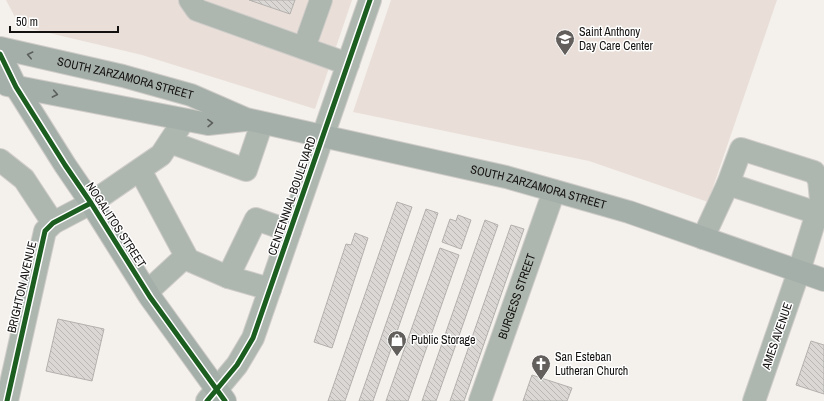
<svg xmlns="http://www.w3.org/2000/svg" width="824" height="401" font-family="'Archivo Narrow',sans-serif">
<defs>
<pattern id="building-back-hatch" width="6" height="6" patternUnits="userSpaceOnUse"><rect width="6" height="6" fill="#dad7d4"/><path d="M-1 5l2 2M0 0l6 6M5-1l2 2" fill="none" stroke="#bab8b5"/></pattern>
</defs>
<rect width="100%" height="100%" fill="#f4f0ec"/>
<!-- built -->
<path fill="#e9dfd8" d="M6 0H352L315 109 142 55 28 28 16 19Z
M391 0H777L708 202 589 161 353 112Z"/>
<!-- building -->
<path fill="url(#building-back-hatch)" stroke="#b3b0ad" d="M249 0H295L290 14Z
M397 202 412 207 345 401H328Z
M426 209 438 213 373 401H359Z
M458 215 471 220 461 249 442 242 450 219 456 221Z
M485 220 498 225 436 401H422Z
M511 225 524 229 464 401H450Z
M355 233 368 238 332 348 314 342 346 244 351 245Z
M440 248 459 255 408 401H386Z
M58 319 104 329 92 381 46 371Z
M811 341 824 345V394L796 385Z
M532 375 572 388 567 401H523Z"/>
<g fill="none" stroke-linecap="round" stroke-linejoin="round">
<defs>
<g id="minor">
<path d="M190 0 197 10 348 64"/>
<path d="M304 48 321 0"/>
<path d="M170 142 246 170 262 123"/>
<path d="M0 160 24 179 53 223"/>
<path d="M140 170 186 256 147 292"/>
<path d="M728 184 741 149 814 172 819 180 821 200 799 271 754 401"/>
<path d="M703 238 728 184 817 213"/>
<path d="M184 258 228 277 256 219 290 231"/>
<path d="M228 277 270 289"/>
<path d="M7 401 45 231 53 223 91 203 161 155 184 120"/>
<path d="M207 401 237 365 253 338 370 0"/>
<path id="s1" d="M480 401 554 191"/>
</g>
<g id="major">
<path id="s2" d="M0 48 123 76 191 95 246 119 506 177 594 202 629 212 824 280"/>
<path d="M0 54 16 87 65 165 91 203 150 297 225 401"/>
<path d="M7 85 208 124 245 120"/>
</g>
</defs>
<!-- minor casing -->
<use href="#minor" stroke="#cfccc9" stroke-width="24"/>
<!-- major casing -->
<use href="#major" stroke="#cfccc9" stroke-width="24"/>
<!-- minor -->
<use href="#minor" stroke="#adb7b0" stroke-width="22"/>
<!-- major -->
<use href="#major" stroke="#a5afa9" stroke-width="22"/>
<defs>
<path id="cycleway" d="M0 54 16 87 65 165 91 203 150 297 225 401
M7 401 45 231 53 223 91 203
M207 401 237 365 253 338 370 0"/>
</defs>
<!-- cycleway casing -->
<use href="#cycleway" stroke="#fff" stroke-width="8"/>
<!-- cycleway -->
<use href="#cycleway" stroke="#1b5e20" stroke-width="5"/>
</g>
<!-- one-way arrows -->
<defs><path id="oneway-chevron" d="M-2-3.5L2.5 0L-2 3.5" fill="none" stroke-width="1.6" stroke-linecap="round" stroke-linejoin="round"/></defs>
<g stroke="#5c605c">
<use href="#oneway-chevron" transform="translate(30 55) rotate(-167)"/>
<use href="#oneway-chevron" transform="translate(55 94) rotate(11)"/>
<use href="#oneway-chevron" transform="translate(210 123) rotate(-1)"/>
</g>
<!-- icons -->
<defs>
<symbol id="school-pin" viewBox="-11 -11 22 30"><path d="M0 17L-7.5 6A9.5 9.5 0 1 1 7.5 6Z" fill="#625f5c" stroke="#fff"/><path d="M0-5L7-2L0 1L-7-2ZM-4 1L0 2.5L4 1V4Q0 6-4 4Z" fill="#fff"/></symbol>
<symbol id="shop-pin" viewBox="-11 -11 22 30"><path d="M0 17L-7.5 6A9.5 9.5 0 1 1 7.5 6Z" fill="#625f5c" stroke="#fff"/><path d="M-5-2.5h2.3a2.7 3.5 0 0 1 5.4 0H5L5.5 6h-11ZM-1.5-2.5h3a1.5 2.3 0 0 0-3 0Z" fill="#fff"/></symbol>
<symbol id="church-pin" viewBox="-11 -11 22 30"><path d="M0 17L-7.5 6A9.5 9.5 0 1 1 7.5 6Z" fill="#625f5c" stroke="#fff"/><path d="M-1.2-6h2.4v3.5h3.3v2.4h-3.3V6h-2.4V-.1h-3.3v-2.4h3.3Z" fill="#fff"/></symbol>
</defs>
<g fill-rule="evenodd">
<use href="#school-pin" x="554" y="28" width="22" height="30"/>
<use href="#shop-pin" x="386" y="329" width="22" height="30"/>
<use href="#church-pin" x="530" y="353" width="22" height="30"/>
</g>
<g text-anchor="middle" stroke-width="3" stroke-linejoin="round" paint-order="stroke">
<!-- poi labels -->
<g font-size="12" fill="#13110f" stroke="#fff" text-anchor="start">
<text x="579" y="36">Saint Anthony<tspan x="579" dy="14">Day Care Center</tspan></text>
<text x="411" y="344">Public Storage</text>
<text x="555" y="361">San Esteban<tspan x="555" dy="14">Lutheran Church</tspan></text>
</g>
<!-- street labels -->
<g font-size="12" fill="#13110f" stroke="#fff">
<text dy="4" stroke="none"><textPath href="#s2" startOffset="129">SOUTH ZARZAMORA STREET</textPath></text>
<text dy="4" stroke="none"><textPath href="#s2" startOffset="557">SOUTH ZARZAMORA STREET</textPath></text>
<text transform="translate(292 196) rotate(-71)" y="4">CENTENNIAL BOULEVARD</text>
<text transform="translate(116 225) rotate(57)" y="4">NOGALITOS STREET</text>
<text transform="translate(22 287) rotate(-77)" y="4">BRIGHTON AVENUE</text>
<text dy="4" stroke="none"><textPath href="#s1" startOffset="111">BURGESS STREET</textPath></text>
<text transform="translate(777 336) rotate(-71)" y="4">AMES AVENUE</text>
</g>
</g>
<!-- scale -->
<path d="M10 26v6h108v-6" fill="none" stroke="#13110f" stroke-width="2"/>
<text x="16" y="26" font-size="12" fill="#13110f" stroke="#ffffff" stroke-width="3" paint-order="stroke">50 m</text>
</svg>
